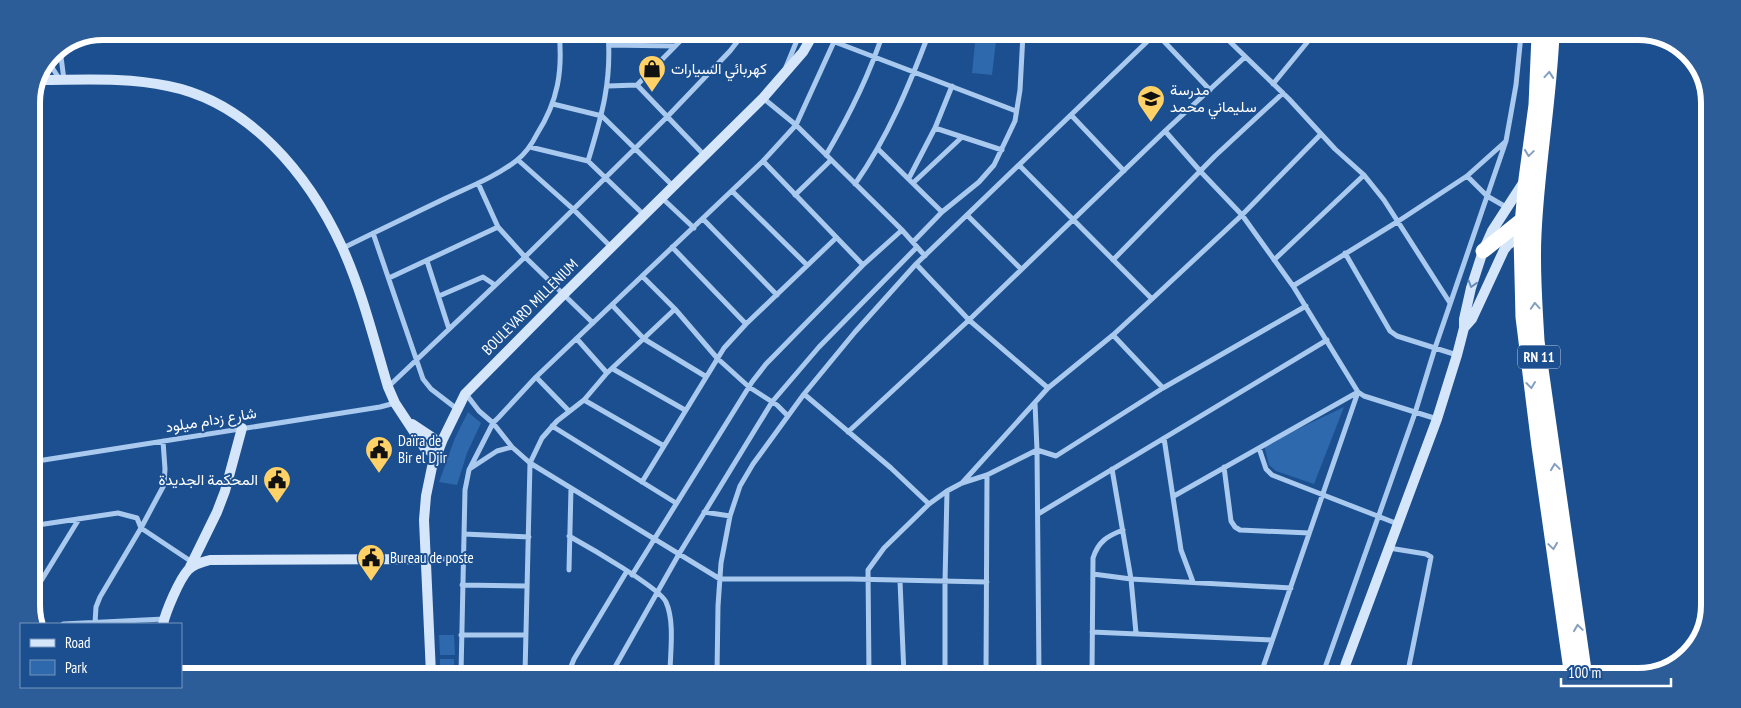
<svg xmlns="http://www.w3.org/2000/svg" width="1741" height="708" font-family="'PT Sans Narrow',Vazirmatn,sans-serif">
<rect width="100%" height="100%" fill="#1b4f8f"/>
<!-- green -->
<path fill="#2e69ad" d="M976 33H997L992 75 972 73Z
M1344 407 1314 484 1276 471 1269 465 1264 445Z
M468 412 481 423 467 453 457 485 439 482 455 438Z
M439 635H454L455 655H440Z
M440 659H454V674H440Z"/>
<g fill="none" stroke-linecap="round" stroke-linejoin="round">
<!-- street -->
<path stroke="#a9c9ee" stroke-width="5" d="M688 33 637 85 705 156
M1157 34 1210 90
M1222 34 1289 99 1335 149 1364 175 1384 200 1450 303
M835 42 1016 111
M609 45 675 46
M60 49 64 80
M48 61 60 80
M786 67 800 33
M1273 84 1314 34
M608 86 637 85
M763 98 796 125 902 230 925 256
M553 104 602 116 673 186
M1072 116 1124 171
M935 128 1002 150
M1165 131 1201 172 1242 215 1293 286 1358 392 1364 396 1437 419
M530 147 588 161 644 215
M878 149 942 212
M826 155C849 116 869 76 883 33
M518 160 573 209 612 248
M588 161C602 115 612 81 608 33
M763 161 863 265
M1019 165 1152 299
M1467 176 1487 196 1506 207
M909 178 935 128 952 86
M478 183 498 227 525 257 593 323
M913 183 962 137
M855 184C888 137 909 86 929 33
M732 191 807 265
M795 195 831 160
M662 198 694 228
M967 215 1021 269
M703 219 777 295
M373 233 423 379 431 389 457 409
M913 242 942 212 979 182 994 165 1015 121 1020 90 1023 34
M672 247 746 324
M343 248C377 231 411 215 446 198 469 187 495 177 516 161 525 154 532 144 537 134 558 101 563 71 559 32
M1345 253 1390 331 1397 336 1457 355
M1113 260 1215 156 1283 93
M1274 260 1364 175
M427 261 449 329
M916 264 969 320 1048 388
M642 276 675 309 717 358 749 387 777 405 788 416
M389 278 498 227
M1293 286 1397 222 1467 176 1505 142
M439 296 483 277 495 285
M612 305 644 339 705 376
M1113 335 1163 388
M577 339 607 373
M613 369 685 410
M536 377 569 411
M388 387 525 257 667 117 730 51 744 33
M466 394 479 411 493 423 512 447 530 463 720 579H851L987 582
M804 394 891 468 929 504
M584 400 664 446
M1035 403 1037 450 1039 675
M552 426 676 503
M848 432 969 320 1165 131 1245 57
M1164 438 1181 550 1193 582
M1259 448 1266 469 1272 475 1398 524
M31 462 380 407 395 403
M1224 467 1231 521 1235 527 1240 530 1309 533
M471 468 497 451 512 447
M1112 469 1131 579 1136 633
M987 475 1037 450 1056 456 1163 388 1306 306
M642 482 724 348 746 324 836 238
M962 483 1048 388 1113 335 1152 299 1242 215 1321 134
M1174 496 1358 392
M704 512 730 516
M1038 514 1327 340
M31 526 118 513 137 518 141 528 192 562
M464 534 529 537
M569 536C587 546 660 588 666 602 675 622 670 653 670 674
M1389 548 1426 554 1431 557 1407 676
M426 559H463
M569 570 571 488
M1093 574 1131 579 1291 588
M632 575 752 382 766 364 863 265 902 230
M900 581 904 675
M462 585 527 586
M31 602 33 594 79 519
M95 623 96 607 100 597 141 528 164 485 165 469 163 441
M63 624 164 619
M1092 632 1272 640
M461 635H526
M461 674 465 490 469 470 493 423 499 417 536 377 763 161 796 125 838 33
M525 674 530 463 542 438 557 421 584 400 607 373 675 309
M568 674 574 659 627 571
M611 674 679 554 772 402 819 347 917 247
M717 674 718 606 721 563 730 516 740 486 753 464 804 394 855 332 916 264 1155 34
M869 675 868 570 884 548 929 504 947 491
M945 675V582L947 491 962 483 987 475 986 675
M1092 675 1093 558C1098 542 1107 536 1123 530
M1260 676 1358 392
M1322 676 1415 413 1435 348 1506 141 1516 85 1521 35"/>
<!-- secondary -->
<path stroke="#d6e6fa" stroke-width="10" d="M40 80C82 80 126 77 168 86 249 102 309 175 342 247 362 291 374 340 388 387L395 403 424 447 430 451 437 453
M1464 328 1472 319 1504 250 1508 245 1521 236
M412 424 433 438 439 448
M190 567 217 512 225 491 242 428
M163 624C166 611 179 580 188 570 194 564 202 562 210 560L426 559
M431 674 424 520 426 496 432 467 443 439 465 394 564 294 763 98 803 52 814 33
M1342 676 1346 663 1437 419 1457 355 1464 328V319L1471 288 1483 251 1492 231 1525 180"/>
<!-- highway -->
<path stroke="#fff" stroke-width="15" d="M1539 35 1536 105 1526 179 1521 236 1523 317 1539 446 1572 677
M1552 35C1549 101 1537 167 1534 234 1532 269 1535 305 1537 341L1585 677
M1483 251 1523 219"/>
</g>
<!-- one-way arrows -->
<defs><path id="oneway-chevron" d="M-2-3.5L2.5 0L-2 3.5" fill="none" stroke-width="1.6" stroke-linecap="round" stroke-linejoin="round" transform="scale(1.25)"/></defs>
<g stroke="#829ec1">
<use href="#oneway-chevron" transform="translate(1549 75) rotate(-85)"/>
<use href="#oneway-chevron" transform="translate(1529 153) rotate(98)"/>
<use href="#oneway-chevron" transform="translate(1535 306) rotate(-94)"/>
<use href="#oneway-chevron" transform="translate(1531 385) rotate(83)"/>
<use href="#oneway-chevron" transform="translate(1555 467) rotate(-98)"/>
<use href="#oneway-chevron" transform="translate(1553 546) rotate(82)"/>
<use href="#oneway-chevron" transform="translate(1578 628) rotate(-98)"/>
</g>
<use stroke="#668bba" href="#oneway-chevron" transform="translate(1472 284) rotate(107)"/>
<!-- icons -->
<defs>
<symbol id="shop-pin" viewBox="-11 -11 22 30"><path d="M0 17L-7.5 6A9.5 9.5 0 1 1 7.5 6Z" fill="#ffd166" stroke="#1b4f8f"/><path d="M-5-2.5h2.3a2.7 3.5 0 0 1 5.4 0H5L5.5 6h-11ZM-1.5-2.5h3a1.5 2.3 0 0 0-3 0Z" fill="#111"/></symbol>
<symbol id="school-pin" viewBox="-11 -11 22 30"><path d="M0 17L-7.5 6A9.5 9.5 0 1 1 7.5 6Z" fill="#ffd166" stroke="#1b4f8f"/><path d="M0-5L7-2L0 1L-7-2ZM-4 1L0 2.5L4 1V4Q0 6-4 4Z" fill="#111"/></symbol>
<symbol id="civic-pin" viewBox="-11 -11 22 30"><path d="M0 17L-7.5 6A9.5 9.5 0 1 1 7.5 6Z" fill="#ffd166" stroke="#1b4f8f"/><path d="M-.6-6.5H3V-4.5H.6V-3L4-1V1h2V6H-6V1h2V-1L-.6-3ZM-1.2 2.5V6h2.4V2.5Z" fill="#111"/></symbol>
</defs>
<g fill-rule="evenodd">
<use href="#shop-pin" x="636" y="53" width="32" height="43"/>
<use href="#school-pin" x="1135" y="83" width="32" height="43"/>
<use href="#civic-pin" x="363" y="434" width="32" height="43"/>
<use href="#civic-pin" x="261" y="464" width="32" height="43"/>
<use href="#civic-pin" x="355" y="542" width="32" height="43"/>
</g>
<g text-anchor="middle" stroke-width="4" stroke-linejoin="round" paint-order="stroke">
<!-- shield labels -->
<rect fill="#1b4f8f" stroke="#bbcadd" stroke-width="1" x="1518" y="345.5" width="42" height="23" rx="4"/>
<g font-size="14" font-weight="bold" fill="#fff">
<text x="1539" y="362">RN 11</text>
</g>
<!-- poi labels -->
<g font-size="15" fill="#fff" stroke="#1b4f8f" text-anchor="start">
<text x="671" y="74">كهربائي السيارات</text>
<text x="1170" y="95">مدرسة<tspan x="1170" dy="17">سليماني محمد</tspan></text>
<text x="398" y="446">Daïra de<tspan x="398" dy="17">Bir el Djir</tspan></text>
<text x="258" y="485" text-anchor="end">المحكمة الجديدة</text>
<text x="390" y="563">Bureau de poste</text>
</g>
<!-- street labels -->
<g font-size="15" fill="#fff" stroke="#1b4f8f">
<text transform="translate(530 307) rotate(-45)" y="5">BOULEVARD MILLENIUM</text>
<text transform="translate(211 420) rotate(-9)" y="5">شارع زدام ميلود</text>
</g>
</g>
<!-- crop -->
<path d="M0 0H1741V708H0ZM103 40H1638A63 63 0 0 1 1701 103V605A63 63 0 0 1 1638 668H103A63 63 0 0 1 40 605V103A63 63 0 0 1 103 40Z" fill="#2d5d98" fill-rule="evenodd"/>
<path fill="none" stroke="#fff" stroke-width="6" d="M103 40H1638A63 63 0 0 1 1701 103V605A63 63 0 0 1 1638 668H103A63 63 0 0 1 40 605V103A63 63 0 0 1 103 40Z"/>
<!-- legend -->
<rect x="20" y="623" width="162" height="65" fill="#1b4f8f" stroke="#7695bc"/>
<rect x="30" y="639" width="25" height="8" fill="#d6e6fa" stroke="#7695bc"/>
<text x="65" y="648" font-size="15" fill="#ffffff">Road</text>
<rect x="30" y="660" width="25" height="15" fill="#2e69ad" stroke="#7695bc"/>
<text x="65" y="673" font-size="15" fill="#ffffff">Park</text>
<!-- scale -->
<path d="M1561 678v8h110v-8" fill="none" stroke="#ffffff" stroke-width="2.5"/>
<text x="1568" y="678" font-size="15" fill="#ffffff" stroke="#1b4f8f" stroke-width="4" paint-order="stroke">100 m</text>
</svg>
